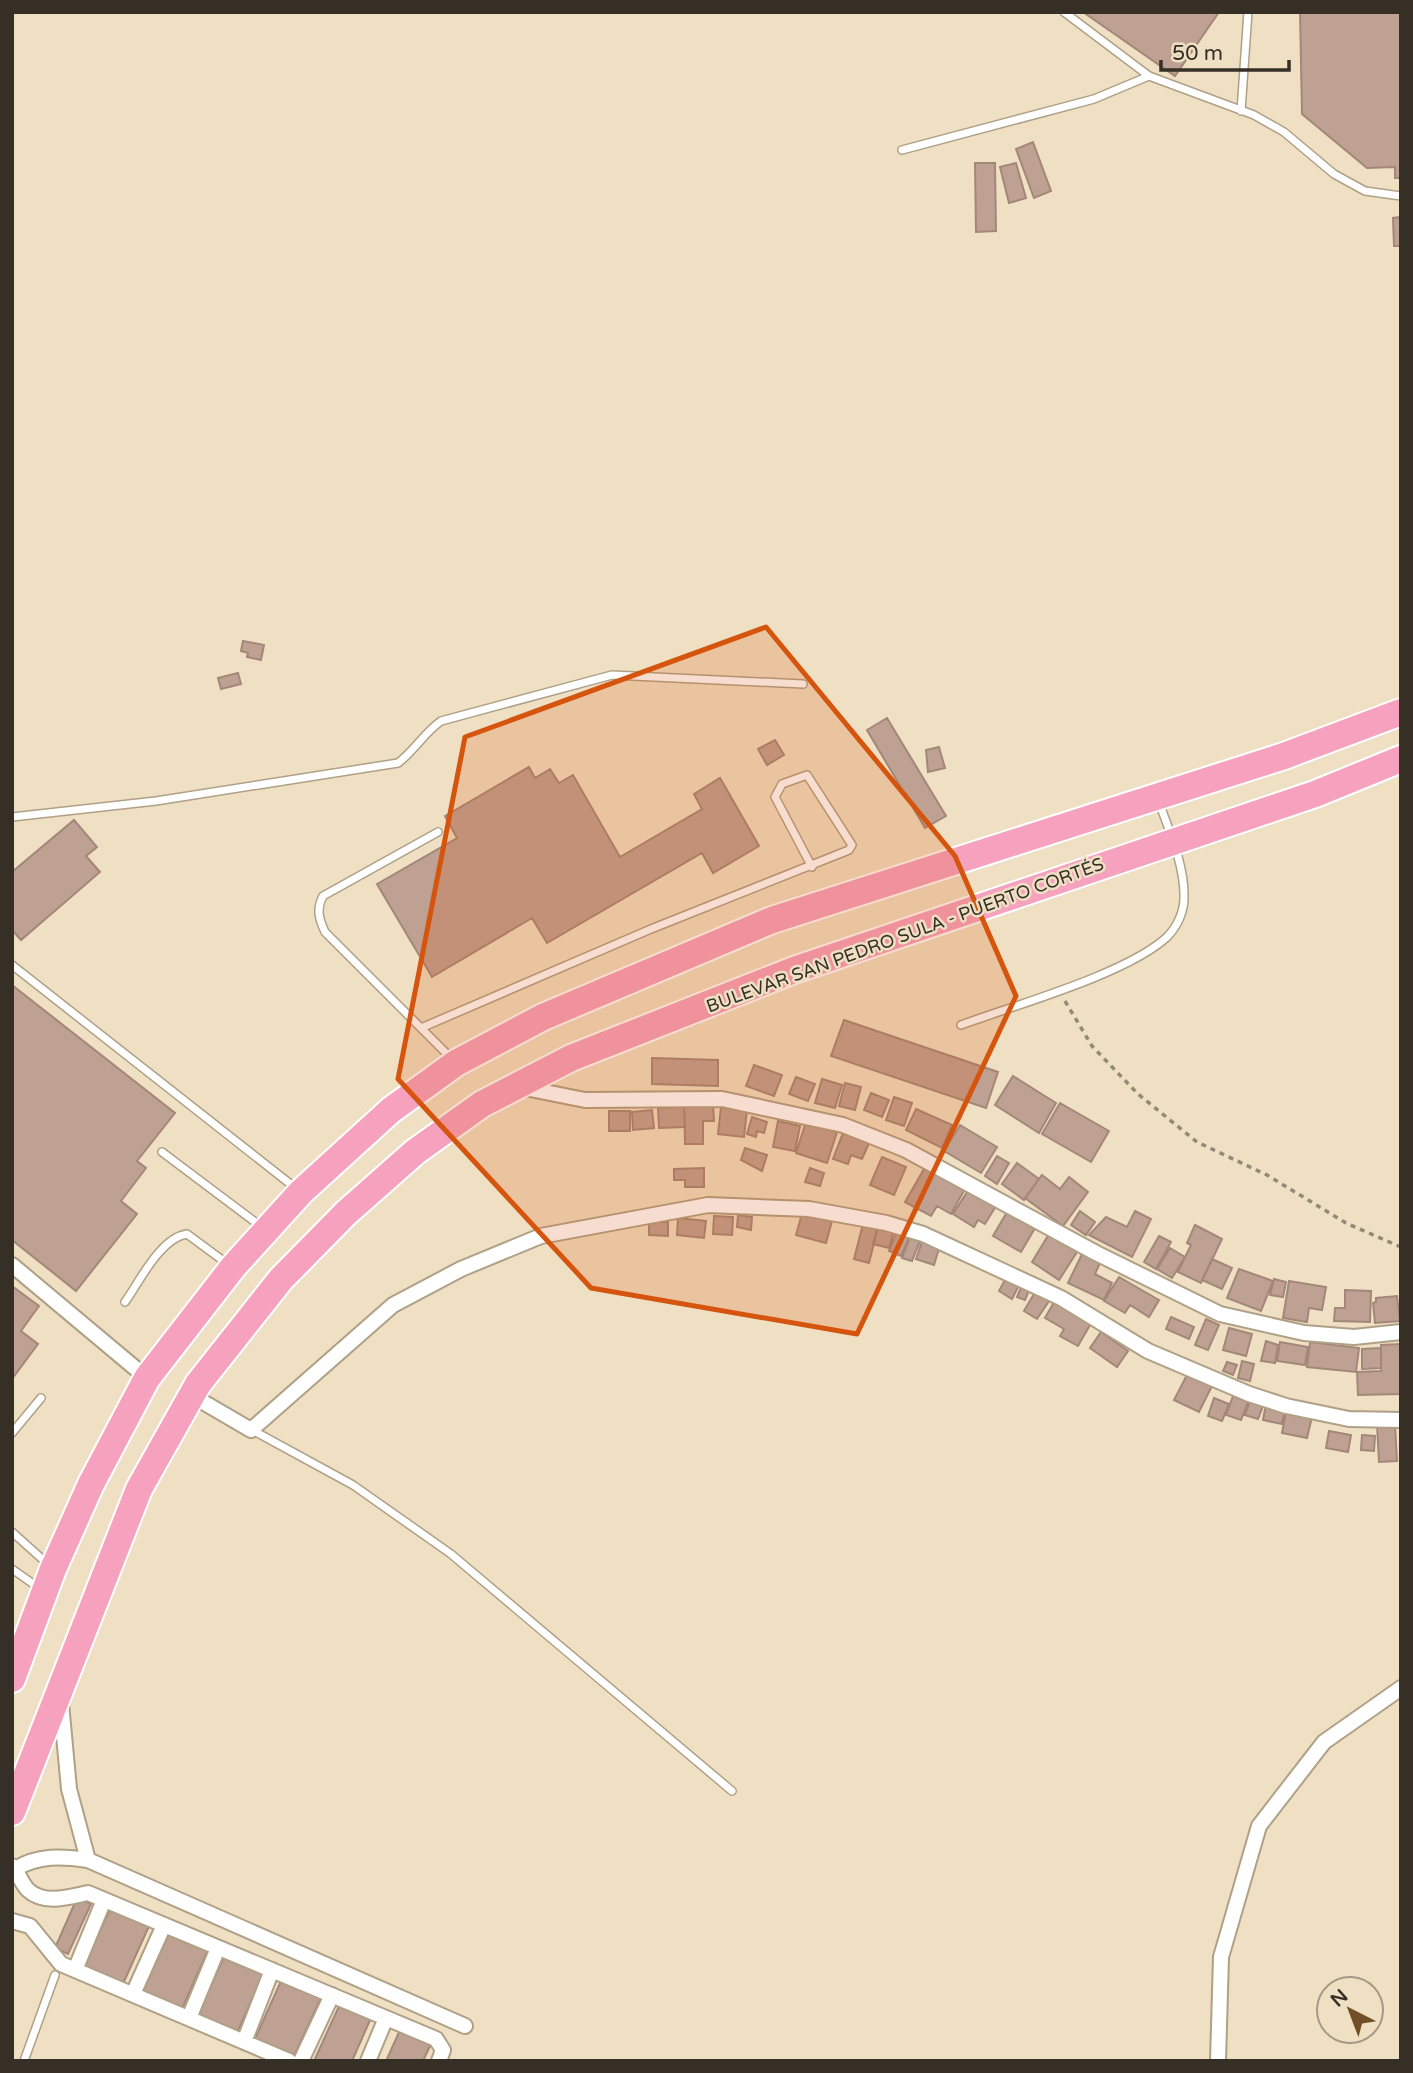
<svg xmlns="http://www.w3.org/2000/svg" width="1413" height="2073" font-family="'Varela Round',sans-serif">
<rect width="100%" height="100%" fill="#efe0c4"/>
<!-- building -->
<path fill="#bea192" stroke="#a38779" stroke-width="2" d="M1083 12H1219L1175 76Z
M1300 12H1401V178H1395V167L1367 168 1302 114Z
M1033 142 1051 191 1034 198 1016 149Z
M975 163H995L996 231 976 232Z
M1016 163 1026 198 1009 203 1000 167Z
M1401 217V246H1394L1393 218Z
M243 641 264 645 261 660 247 657 248 653 241 651Z
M238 673 241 684 221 689 218 678Z
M887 718 946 816 925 828 867 730Z
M775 740 784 755 767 765 758 749Z
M939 747 945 768 928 772 926 750Z
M529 767 535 778 550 769 559 783 573 775 620 857 702 809 694 794 720 778 759 846 713 873 702 853 547 943 532 918 432 977 377 884 457 838 445 816Z
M74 820 97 847 86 856 100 872 21 940 12 930V872Z
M12 985 175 1113 137 1161 146 1168 121 1201 137 1214 76 1291 12 1240Z
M844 1020 998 1072 986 1108 831 1056Z
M652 1058 718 1060V1086L652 1084Z
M754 1065 782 1075 774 1096 746 1086Z
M1013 1076 1056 1103 1039 1133 995 1105Z
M796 1077 815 1084 808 1101 789 1094Z
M822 1079 842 1085 835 1108 815 1103Z
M845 1083 861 1087 855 1110 839 1106Z
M871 1093 889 1100 882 1117 864 1110Z
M894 1097 912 1103 904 1126 886 1120Z
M713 1103 714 1121H703V1144H685L684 1104Z
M1060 1103 1109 1131 1091 1162 1042 1134Z
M684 1107 685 1127 659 1128 658 1108Z
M721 1107 747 1110 744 1137 718 1134Z
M916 1109 952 1125 942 1148 906 1130Z
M652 1110 654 1128 633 1130 632 1112Z
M609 1111H630V1131H609Z
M752 1117 767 1122 764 1133 757 1131 756 1137 747 1134Z
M778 1121 800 1126 795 1151 773 1147Z
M806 1122 837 1132 827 1163 796 1153Z
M960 1125 997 1147 981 1173 944 1151Z
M843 1133 869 1143 862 1159 851 1155 848 1164 833 1159Z
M745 1148 767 1155 762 1171 741 1160Z
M997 1156 1009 1163 997 1184 985 1176Z
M882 1157 906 1167 894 1195 870 1185Z
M1017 1163 1039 1179 1024 1200 1002 1184Z
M925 1167 965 1189 951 1214 937 1206 931 1216 905 1202Z
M704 1168V1187H685V1180H674V1169Z
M810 1168 824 1173 820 1186 805 1182Z
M1042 1175 1060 1189 1069 1177 1088 1192 1063 1226 1025 1198Z
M969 1189 996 1206 985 1224 978 1220 974 1227 953 1214Z
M803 1210 833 1217 826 1243 796 1235Z
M1080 1211 1095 1222 1086 1235 1071 1225Z
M1135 1211 1151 1219 1132 1257 1089 1235 1106 1217 1127 1227Z
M1007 1212 1035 1228 1021 1252 993 1236Z
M738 1215 752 1217 751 1230 737 1227Z
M714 1216 733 1217 732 1235 713 1234Z
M678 1218 706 1221 704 1238 677 1235Z
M864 1220 879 1223 869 1263 854 1259Z
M649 1222H668V1236L649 1235Z
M1195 1225 1222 1239 1201 1283 1178 1272 1191 1245 1187 1243Z
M878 1226 894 1230 889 1248 873 1244Z
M912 1232 922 1236 912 1261 902 1258Z
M896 1233 909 1238 901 1256 889 1251Z
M1049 1234 1077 1252 1059 1280 1032 1262Z
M924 1236 941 1242 934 1265 916 1259Z
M1159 1236 1171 1242 1156 1269 1144 1262Z
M1170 1248 1185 1257 1172 1278 1157 1269Z
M1082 1254 1100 1263 1095 1274 1112 1283 1104 1300 1068 1283Z
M1212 1259 1232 1268 1222 1289 1202 1280Z
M1239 1269 1273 1281 1261 1311 1227 1298Z
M1119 1277 1159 1300 1149 1317 1130 1305 1125 1313 1104 1301Z
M1006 1278 1019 1285 1012 1299 999 1291Z
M1274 1279 1286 1282 1283 1297 1270 1295Z
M1289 1281 1326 1287 1322 1310 1309 1308 1307 1322 1283 1318Z
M1022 1285 1030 1288 1025 1300 1017 1297Z
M12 1286 39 1306 21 1331 38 1344 12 1379Z
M1037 1289 1051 1298 1037 1319 1024 1311Z
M1345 1290 1371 1291 1370 1322 1334 1321 1335 1308H1345Z
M1397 1296 1400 1321 1375 1323 1373 1303 1376 1302V1298Z
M1057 1297 1094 1318 1078 1346 1060 1336 1064 1329 1045 1318Z
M1171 1317 1194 1327 1189 1339 1166 1329Z
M1206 1319 1219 1325 1208 1350 1195 1345Z
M1229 1328 1252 1334 1246 1356 1223 1350Z
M1101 1332 1128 1351 1117 1367 1090 1348Z
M1266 1341 1278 1345 1275 1363 1261 1361Z
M1280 1342 1308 1347 1305 1365 1277 1361Z
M1310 1342 1359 1348 1356 1372 1307 1367Z
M1401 1344V1394L1358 1395 1357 1372 1381 1371V1345Z
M1381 1348V1368L1362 1369V1349Z
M1242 1361 1254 1364 1250 1381 1238 1378Z
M1227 1362 1237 1365 1233 1375 1223 1371Z
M1189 1371 1214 1382 1199 1412 1174 1400Z
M1233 1396 1248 1402 1241 1420 1226 1415Z
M1214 1398 1229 1404 1222 1421 1208 1416Z
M1251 1398 1264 1403 1258 1419 1245 1415Z
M1266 1404 1285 1408 1282 1424 1263 1420Z
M1286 1412 1312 1417 1307 1438 1282 1433Z
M1395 1424 1397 1461 1379 1462 1377 1425Z
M1329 1431 1351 1435 1348 1452 1326 1448Z
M1362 1435 1375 1436 1374 1451 1361 1450Z
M77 1898 91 1904 68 1954 55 1948Z
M110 1909 149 1926 123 1984 83 1967Z
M169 1933 208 1950 182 2009 143 1991Z
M224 1957 263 1975 237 2033 197 2015Z
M281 1981 321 1998 294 2056 255 2039Z
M340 2004 371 2018 352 2061H314Z
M400 2030 431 2044 423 2061H386Z"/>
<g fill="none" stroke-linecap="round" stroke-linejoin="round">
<defs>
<path id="lane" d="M1064 12 1149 76 1254 115 1284 132 1334 174 1365 191 1401 196
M1241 111 1248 12
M902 150 1094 99 1149 76
M12 817 156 801 398 763C415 750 424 733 441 721L612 675 803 684
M438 832 323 896C316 909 319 919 325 932L453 1060
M12 965 298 1190
M961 1025C1015 1005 1127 974 1167 937 1177 927 1184 912 1184 898 1185 866 1169 830 1158 800
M421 1028 651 929 849 850 852 845 807 775 782 784 775 797 812 867
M162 1152 263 1228
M125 1302C140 1281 160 1238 187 1234L229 1265
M252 1430 353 1485 451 1554 732 1791
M12 1433 41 1398
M12 1532 50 1566
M12 1569 39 1588
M24 2061 55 1975"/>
<path id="street" d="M520 1087 585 1100 722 1099 843 1125 906 1150 1096 1253 1220 1314 1304 1333 1354 1337 1401 1332
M12 1265 147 1378
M191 1395 251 1430 393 1305 461 1269 541 1236 708 1205 809 1209 886 1223 923 1234 1061 1298 1148 1351 1249 1394 1286 1406 1349 1419 1401 1420
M61 1703 69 1789 88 1860
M12 1866C19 1873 21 1883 28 1890 44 1905 69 1897 88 1893L436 2039 443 2050 439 2061
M15 1869C38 1855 62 1856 88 1860L465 2026
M12 1921 30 1926 61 1964 289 2061
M75 1970 104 1900
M133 1994 164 1925
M189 2018 218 1948
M244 2042 272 1970
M301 2061 332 1995
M368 2061 386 2018
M1218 2061 1221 1957 1259 1826 1324 1742 1401 1688"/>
<path id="highway" d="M12 1679 53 1569 91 1484 147 1378 233 1267 301 1192 391 1110 456 1063 543 1017 772 920 1284 756 1401 712
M12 1812 139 1489 198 1384 281 1279 346 1213 415 1152 482 1104 571 1058 794 970 1315 794 1401 759"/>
</defs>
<!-- lane casing -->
<use href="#lane" stroke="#afa086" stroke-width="10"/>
<!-- street casing -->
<use href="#street" stroke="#afa086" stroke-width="18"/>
<!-- highway casing -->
<use href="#highway" stroke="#fff" stroke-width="30"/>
<!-- path -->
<path stroke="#938976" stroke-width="3.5" stroke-dasharray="5 5" stroke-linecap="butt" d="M1065 1001 1092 1046 1138 1094 1197 1142 1267 1175 1346 1223 1401 1247"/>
<!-- lane -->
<use href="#lane" stroke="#fff" stroke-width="7"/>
<!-- street -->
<use href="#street" stroke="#fff" stroke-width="14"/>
<!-- highway -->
<use href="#highway" stroke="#f6a2bf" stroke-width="26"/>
</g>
<!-- marked area -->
<path fill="#d6550e" fill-opacity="0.2" stroke="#d6550e" stroke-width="5" stroke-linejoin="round" d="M766 627 955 856 1016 996 857 1334 591 1288 398 1079 465 737Z"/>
<g text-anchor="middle" stroke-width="5" stroke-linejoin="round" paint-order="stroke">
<!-- street labels -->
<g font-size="18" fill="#352f25" stroke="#efe0c4">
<text transform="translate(905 935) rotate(-20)" y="6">BULEVAR SAN PEDRO SULA - PUERTO CORTÉS</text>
</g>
</g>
<!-- border -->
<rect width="1413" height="2073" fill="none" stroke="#352f25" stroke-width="28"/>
<!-- north arrow -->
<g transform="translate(1350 2010) rotate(318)"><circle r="33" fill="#efe0c4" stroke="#a59984" stroke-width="2"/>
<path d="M0-5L12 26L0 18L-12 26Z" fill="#724f28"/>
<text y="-10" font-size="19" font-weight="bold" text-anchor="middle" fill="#352f25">N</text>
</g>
<!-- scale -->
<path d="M1161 60v10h128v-10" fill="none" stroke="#352f25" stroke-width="3.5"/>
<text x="1172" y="60" font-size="21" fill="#352f25" stroke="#efe0c4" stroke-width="5" paint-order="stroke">50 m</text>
</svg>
